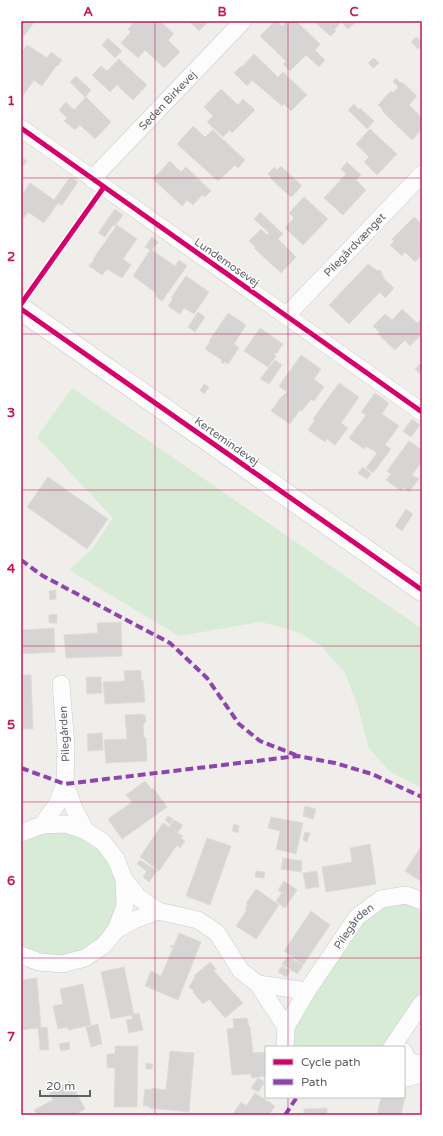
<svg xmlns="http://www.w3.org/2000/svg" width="443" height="1136" font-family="'Varela Round',sans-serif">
<rect width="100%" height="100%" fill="#efeeea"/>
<!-- green -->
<path fill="#d8ebd6" d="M72 388 422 629V788L389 771 369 748 357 704 345 673 322 647 302 634 278 626 260 622 179 636 69 570 93 548 113 518 37 437Z
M48 832C55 832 63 831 69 833 151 856 121 975 37 955 32 954 26 950 21 947V842L27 838Z
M404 903 417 908 422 911V992L385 1047H291L292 1028 360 926 378 908Z"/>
<!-- building -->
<path fill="#d6d5d3" stroke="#deddd9" d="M24 21H35L24 36 21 33V25Z
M135 21H160L174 34 168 40 180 52 164 68 145 50 138 58 121 43 131 32 128 29Z
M189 21H209L199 31Z
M275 21H277L282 26 287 21H296L320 44 315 50 325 60 319 67 306 55 290 71 283 64 286 61 260 36Z
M314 21H357L348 29 341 22 334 30 336 31 331 36 330 35H329Z
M416 37 422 42V45L418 49 411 42Z
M108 38 122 51 115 58 102 45Z
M27 45 47 58 51 52 62 60 58 66 57 65 42 86 34 80 22 97 21 96V60L23 57 21 54Z
M254 54 278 77 283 72 307 95 291 111 284 104 282 106 252 80 247 86 234 73 241 66 242 67Z
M374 58 379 63 373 68 368 63Z
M119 59 147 85 133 100 117 85 110 92 92 75 101 66 107 71Z
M76 76 91 90 85 97 70 82Z
M396 78 401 83 402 82 417 96 409 105 422 118V129L412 140 382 111 383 110 378 105 391 91 393 93 398 87 393 81Z
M221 89 238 105 243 99 255 110 232 133 230 130 223 137 207 122 213 116 204 107Z
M86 97 111 122 95 139 80 125 75 130 64 121 67 118 59 110 66 102 74 110Z
M354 104 359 110 360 108 374 121 367 129 348 110Z
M193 126 205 137 213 130 245 160 238 168 235 165 218 181 177 144Z
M370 129 397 154 377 175 364 162 369 157 356 144Z
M21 157 27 161 21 169Z
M170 161 181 172 186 167 211 191 205 197 202 195 193 205 187 200 182 206 153 179Z
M347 162 361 175 356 180 366 190 343 215 324 198 346 174 341 169Z
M281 166 302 186 291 197 270 178 271 177 268 174 274 167 277 170Z
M72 178 78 182 62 205 58 203 44 223 28 212 24 218 21 217V196L30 183 54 200 68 180Z
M304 197 328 219 303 245 285 228 294 218 289 213Z
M115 209 123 215 115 226 113 225 105 237 98 233Z
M260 212 283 234 278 239 296 257 281 273 254 248 256 247 249 241 261 229 267 235 269 233 254 219Z
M414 217 422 224V254L415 262 405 252 402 256 390 245 394 241 392 239Z
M117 225 137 239 123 259 131 265 122 278 107 269 102 275 89 266 94 260 93 259Z
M152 237 158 242 152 250 175 266 179 260 187 266 162 301 155 296 156 293 133 276 150 250 145 247Z
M368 264 376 270 381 271 384 279 394 288 385 298 380 292 349 324 329 305Z
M186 276 209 292 194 314 184 308 180 314 168 306 173 299 171 298Z
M402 309 417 323 422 319V334L410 346 405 340 395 350 378 334 380 333 373 326 385 314 392 320Z
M198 312 205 317 195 332 188 327Z
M228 313 246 325 234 344 239 348 228 364 225 362 223 364 221 362 222 360 205 349 210 342 209 341Z
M260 328 283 344 277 353H276L274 355 276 356 268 367 244 351Z
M301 355 321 369 314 379 324 387 314 401 311 399 302 411 300 410 290 424 271 411 281 397H282L287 392 279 386Z
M275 360 282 365 269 384 260 379Z
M422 362V376L415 369Z
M339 383 359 397 341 423 348 428 335 445 327 439 325 442 308 430 315 420 313 419Z
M204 384 209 387 204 394 200 390Z
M375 393 389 403 382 414 399 426 385 445 391 449 373 473 366 468 377 453 366 446 364 449 349 438 366 415 361 412Z
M412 419 420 425 411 437 403 431Z
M409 441 422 450V461L412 475 419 479 409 492 403 487 401 491 386 480 391 474 387 471Z
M363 467 371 474 367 479 358 473Z
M48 477 108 519 87 549 27 507Z
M406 509 413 514 402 531 395 526Z
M56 590V599L50 600 49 591Z
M57 614V623H49V615Z
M121 622 122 656 66 658 64 635 98 633 97 623Z
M54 628 55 652 21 654V630Z
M141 670V680H143L145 702 105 704 103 682 125 681 124 671Z
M21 675H31L33 729H21Z
M86 677H101L102 693 87 694Z
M142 714V715H145L146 723H143L144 738H146L147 761 106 763 104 740 127 739 125 715Z
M102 733 103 750 88 751 87 734Z
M145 781 151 789 153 788 167 807 122 839 108 819 132 802 126 795Z
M305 806 316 809 313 819 303 816Z
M168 816 173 819 170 824 165 820Z
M271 817 303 823 296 854 276 849 280 831 268 828Z
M174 820 183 825 177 833 183 836 181 838 185 841 180 848 177 845 159 871 140 857 163 823 169 827Z
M234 824 239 826 238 833 232 831Z
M305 832 310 833 307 842 303 840Z
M207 838 231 846 210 905 186 896Z
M370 844 376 884 326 892 322 867 352 862 350 848Z
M422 845V882L405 871Z
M283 858 302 861 301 872 281 869Z
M140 860 157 871 149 882 143 877 147 871 137 864Z
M256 871 265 872 264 878 255 877Z
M317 871 319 887 306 889 303 873Z
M284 881 297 890 285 908 276 901 282 893 278 890Z
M256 889 279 905 256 939 236 926 247 910 245 909 248 904 246 903Z
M311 911 330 925 303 965 284 951Z
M179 933 201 942 178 1000 145 986 151 971 161 976 173 948 170 947 171 945 174 946Z
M288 956 303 966 297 974 282 964Z
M210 962 216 969 214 971 243 1003 225 1018 209 999 203 1004 193 992 194 991 189 987 195 977 194 976Z
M282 966 290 971 286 977 278 972Z
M124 967 134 1014 139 1013 143 1030 129 1033 126 1020 132 1019V1015L111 1019 101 972Z
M37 978 41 1028 47 1027 49 1050H40L38 1028 21 1030V980Z
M83 984 91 1025 68 1030V1027L58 1029 53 1006 63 1004 60 989Z
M247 1018 249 1027H250L253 1053 266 1052V1076L252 1078 251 1074 232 1075 227 1029 234 1028 233 1019Z
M98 1024 102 1044 91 1047 86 1027Z
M69 1042 70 1049 61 1051 59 1044Z
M115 1046H138L137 1107H114L115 1068H107V1054H115Z
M170 1051 194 1053 189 1112 149 1108V1106H143L145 1089 151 1090 152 1088 166 1090Z
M146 1063 153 1064 152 1069H146Z
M258 1078 265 1082 258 1092 251 1088Z
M70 1081 85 1109 75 1115H37L34 1110 53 1100 49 1093Z
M404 1091 406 1092 401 1115H377L381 1097H404Z
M255 1093 275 1106 269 1115 233 1114 241 1102 246 1106Z
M327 1108V1115H304V1109Z"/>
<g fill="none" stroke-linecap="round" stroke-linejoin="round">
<defs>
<g id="minor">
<path d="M21 128 422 412"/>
<path id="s1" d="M92 179 243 21"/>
<path id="s2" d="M286 316 422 174"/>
<path d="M65 784 75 811 86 831"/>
<path d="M42 825 57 804 65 784 66 746 61 684"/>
<path d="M21 833 42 825 66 824 86 831 103 842 116 859 124 879 125 906 116 930 104 945 85 958 62 964 39 962 21 955"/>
<path d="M124 879 138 897 158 911 198 920 217 933 241 971 258 984 286 1027"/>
<path d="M116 930 134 920 158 911"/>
<path d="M258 984 307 991"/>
<path id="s3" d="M285 1047 286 1027 307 991 357 917 381 899 406 895 422 901"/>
<path d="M392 1047 422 1003"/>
<path d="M404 1052 408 1061 422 1065"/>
<path d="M404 1077 407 1078 422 1074"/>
</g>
<path id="secondary" d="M21 309 422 590"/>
</defs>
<!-- minor casing -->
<use href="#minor" stroke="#cbcccc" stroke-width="18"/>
<!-- secondary casing -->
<use href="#secondary" stroke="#cacacb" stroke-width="23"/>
<!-- minor -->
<use href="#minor" stroke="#fdfcfc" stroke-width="17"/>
<!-- secondary -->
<use href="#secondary" stroke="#fdfcfc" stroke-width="22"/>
<!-- quiet -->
<path stroke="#8e44ad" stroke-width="4" stroke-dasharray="8 4" stroke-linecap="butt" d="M21 560 43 576 170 643 207 678 239 724 260 741 296 755
M21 768 65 784 298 756 335 763 372 774 422 797
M285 1115 297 1097"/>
<defs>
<path id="cycleway" d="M21 128 422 412
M21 304 104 187
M21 309 422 590"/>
</defs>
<!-- cycleway casing -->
<use href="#cycleway" stroke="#fff" stroke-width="8"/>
<!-- cycleway -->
<use href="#cycleway" stroke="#d6006c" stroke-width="5"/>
</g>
<!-- grid -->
<path fill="none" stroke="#c2185b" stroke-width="1" stroke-opacity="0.55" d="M155 21V1115M288 21V1047M21 178H422M21 334H422M21 490H422M21 646H422M21 802H422M21 958H422M288 1097V1115"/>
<g text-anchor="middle" stroke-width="3" stroke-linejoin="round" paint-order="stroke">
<!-- street labels -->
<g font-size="11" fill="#5f6368" stroke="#fff">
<text dy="4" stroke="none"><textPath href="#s1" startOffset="109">Seden Birkevej</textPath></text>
<text dy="4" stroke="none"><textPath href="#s2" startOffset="99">Pilegårdvænget</textPath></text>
<text transform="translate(227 262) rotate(35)" y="4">Lundemosevej</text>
<text transform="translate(227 441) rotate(35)" y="4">Kertemindevej</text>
<text transform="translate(64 734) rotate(-93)" y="4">Pilegården</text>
<text dy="4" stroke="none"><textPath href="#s3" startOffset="142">Pilegården</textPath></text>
</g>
</g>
<!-- border -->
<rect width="443" height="1136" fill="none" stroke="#ffffff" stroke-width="44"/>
<!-- legend -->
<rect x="265" y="1046" width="140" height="52" fill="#ffffff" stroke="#bfc1c3"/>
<rect x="273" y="1059" width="20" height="6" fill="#d6006c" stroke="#bfc1c3"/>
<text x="301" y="1066" font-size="12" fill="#5f6368">Cycle path</text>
<rect x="273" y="1079" width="20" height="6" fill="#8e44ad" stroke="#bfc1c3"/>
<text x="301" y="1086" font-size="12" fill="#5f6368">Path</text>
<!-- scale -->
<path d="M40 1090v6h50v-6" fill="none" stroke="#5f6368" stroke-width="2"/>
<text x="46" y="1090" font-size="12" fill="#5f6368" stroke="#ffffff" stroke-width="3" paint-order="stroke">20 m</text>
<rect x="22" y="22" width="399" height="1092" fill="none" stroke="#c2185b" stroke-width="1.5"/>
<g font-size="13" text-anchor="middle" font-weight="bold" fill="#c2185b">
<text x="88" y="16">A</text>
<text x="222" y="16">B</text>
<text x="354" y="16">C</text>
<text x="11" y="105">1</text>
<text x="11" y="261">2</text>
<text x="11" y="417">3</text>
<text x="11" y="573">4</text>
<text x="11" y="729">5</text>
<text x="11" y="885">6</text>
<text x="11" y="1041">7</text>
</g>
</svg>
